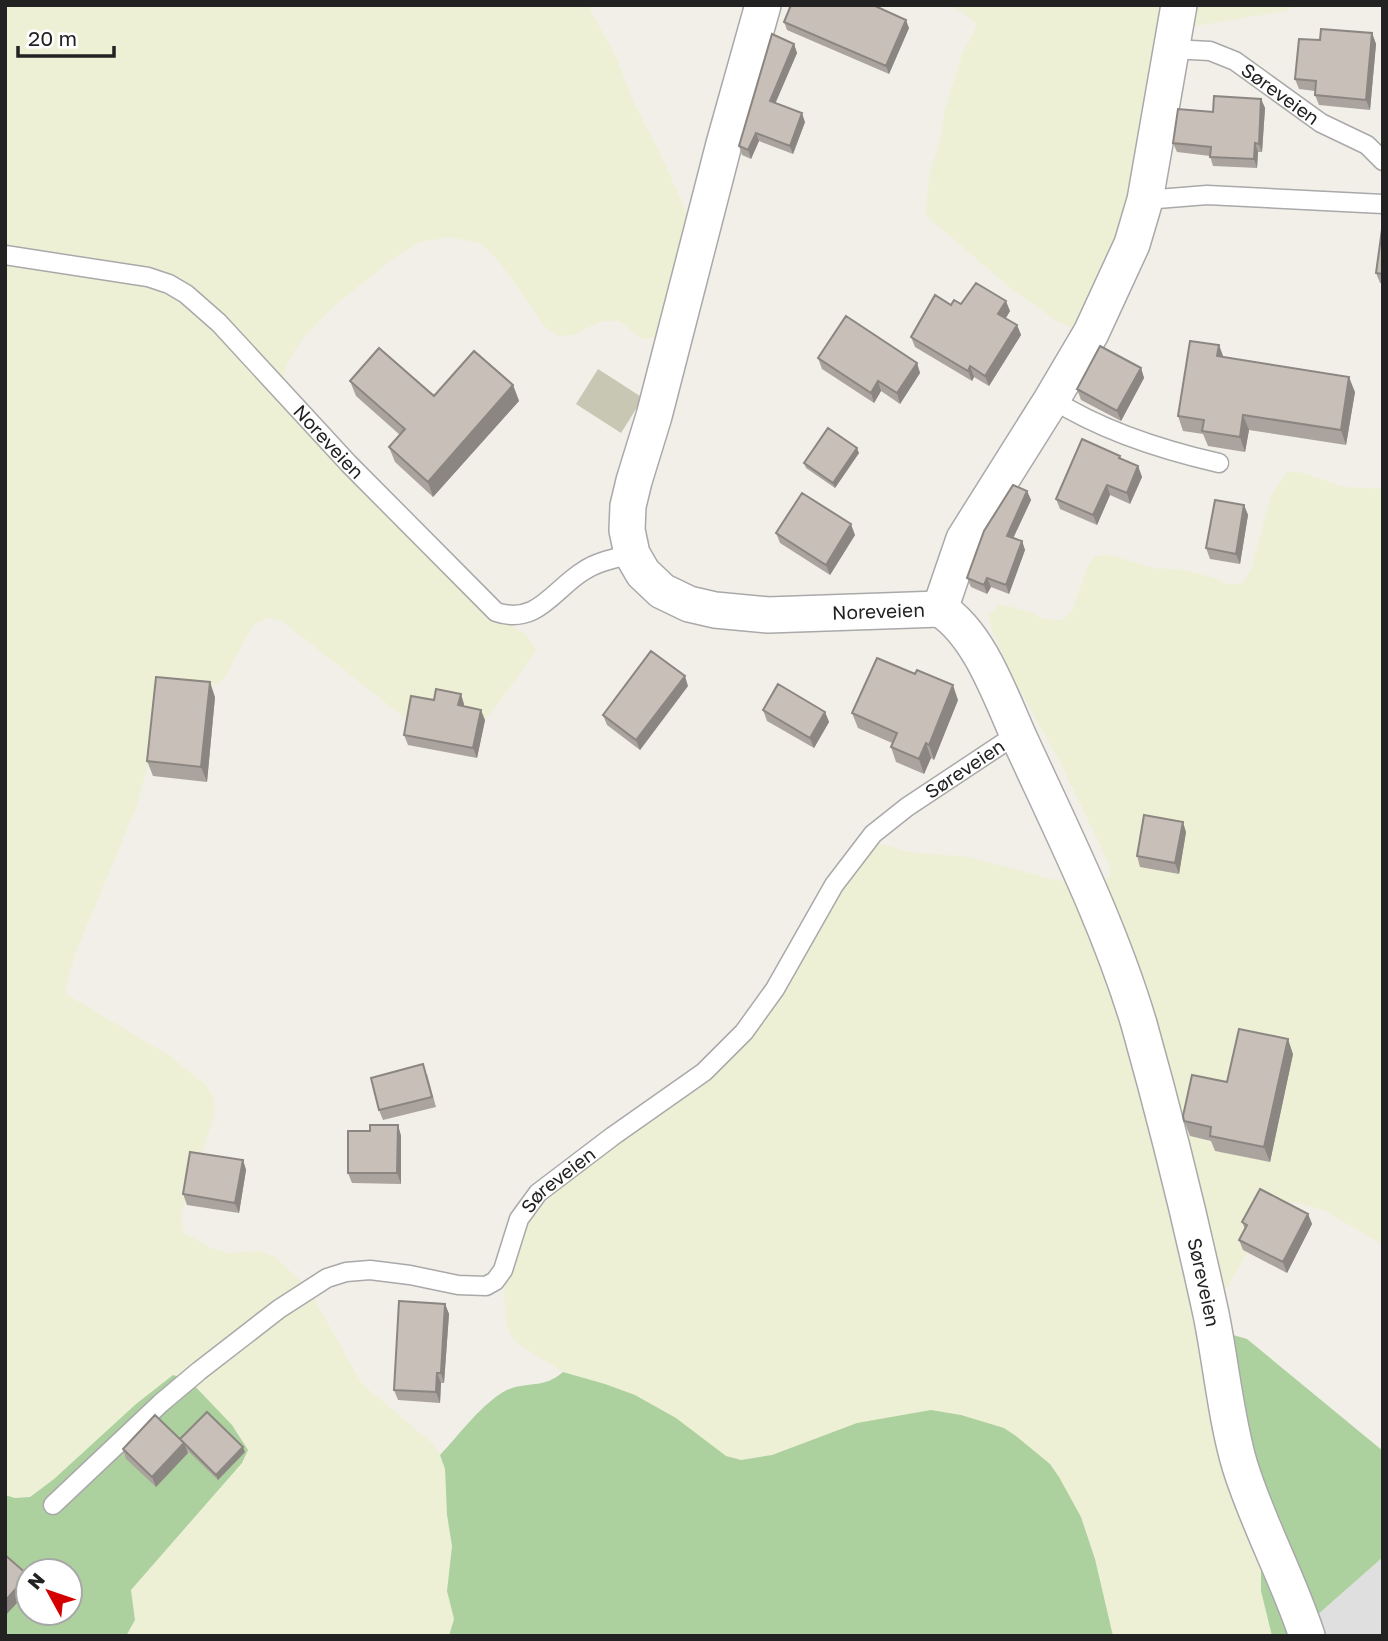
<svg xmlns="http://www.w3.org/2000/svg" width="1388" height="1641" font-family="'Golos Text',sans-serif">
<rect width="100%" height="100%" fill="#f2efe9"/>
<!-- residential -->
<path fill="#e0dfdf" d="M1383 1557V1636H1309L1307 1624Z"/>
<!-- construction -->
<path fill="#c7c7b4" d="M598 369 643 398 621 433 576 404Z"/>
<!-- farmland -->
<path fill="#eef0d5" d="M5 5H588L617 59 634 103 662 157 692 225 657 337 642 339 619 321H601L574 335 559 336 546 328 501 264 491 253 479 243 449 237 420 242 394 258 334 306 303 338 287 364 283 378 286 408 432 561 489 611 526 635 536 650 501 700 473 735 433 740 283 622 269 618 253 625 224 679 209 688 181 679 170 689 136 808 78 947 69 975 66 994 170 1056 206 1085 214 1098 215 1113 181 1215 184 1233 214 1249 228 1253 260 1251 274 1256 308 1288 362 1384 432 1443 440 1455 445 1469 447 1515 452 1546 447 1591 454 1619 449 1636H126L135 1620 131 1590 242 1463 241 1436 189 1381 173 1375 136 1404 54 1479 29 1497 15 1498 5 1495Z
M950 5H1296L1286 11 1196 26 1182 32 1159 129 1089 319 1073 328 1058 322 1008 286 925 215 930 171 940 142 944 112 963 52 977 25 966 15Z
M1288 471 1303 473 1344 487 1383 489V1245L1324 1210 1294 1202 1280 1208 1252 1244 1221 1298 1261 1560V1591L1272 1636H1113L1095 1559 1081 1516 772 1455 741 1460 726 1456 605 1384 563 1372 523 1347 511 1337 506 1323 504 1292 515 1247 530 1221 549 1198 573 1178 610 1149 700 1088 711 1077 796 973 844 877 863 854 879 843 908 852 969 857 1055 880 1102 885 1111 874 1107 860 1061 764 1010 672 992 630 989 615 1000 604 1030 612 1043 619 1062 620 1072 611 1087 568 1095 556 1110 555 1154 568 1185 570 1214 578 1227 584 1243 583 1251 570 1271 495Z"/>
<!-- forest -->
<path fill="#add19e" fill-rule="evenodd" d="M1233 1335 1247 1339 1383 1451V1557L1307 1624 1309 1636H1272L1261 1591V1560L1212 1340Z
M563 1372 605 1384 635 1395 676 1418 726 1456 741 1460 772 1455 857 1423 931 1410 961 1415 1004 1428 1016 1436 1050 1464 1059 1477 1081 1517 1095 1559 1113 1636H449L454 1619 447 1591 452 1546 447 1515 445 1469 440 1455C458 1436 484 1401 507 1390 528 1381 544 1389 563 1372Z
M173 1375 189 1380 232 1425 248 1450 242 1463 131 1590 135 1620 126 1636H5V1495L15 1498 30 1497 54 1479 136 1404ZM28 1571H70V1613H28Z"/>
<g fill="none" stroke-linecap="round" stroke-linejoin="round">
<defs>
<g id="service">
<path id="s1" d="M1171 49 1210 51 1235 61 1321 123 1367 145 1383 161"/>
<path d="M1145 200 1207 195 1383 204"/>
<path id="s2" d="M5 255 148 277 169 284 186 294 219 323 349 464 496 612C538 626 554 588 585 570 598 561 617 558 632 554"/>
<path d="M1052 399C1102 431 1162 450 1219 463"/>
<path id="s3" d="M53 1505 161 1403 199 1371 279 1309 327 1278 346 1272 370 1270 410 1275 458 1285 486 1286 495 1281 503 1270 519 1219 538 1193 613 1136 704 1072 744 1032 775 989 834 885 873 834 907 807 1017 734"/>
</g>
<g id="minor">
<path id="s4" d="M763 5 724 144 654 416 634 481 628 506 627 530 632 554 643 573 662 591 689 604 715 610 768 615 940 609"/>
<path id="s5" d="M1179 5 1145 200 1132 244 1091 333 1052 399 964 539 940 609C981 635 1002 701 1022 744 1064 835 1110 927 1139 1024 1166 1120 1190 1217 1211 1314 1221 1363 1226 1419 1240 1466 1258 1524 1288 1578 1307 1636"/>
</g>
</defs>
<!-- service casing -->
<use href="#service" stroke="#a9a9a9" stroke-width="21"/>
<!-- minor casing -->
<use href="#minor" stroke="#a9a9a9" stroke-width="38"/>
<!-- service -->
<use href="#service" stroke="#fff" stroke-width="18"/>
<!-- minor -->
<use href="#minor" stroke="#fff" stroke-width="35"/>
</g>
<!-- wall -->
<path fill="#aba49e" d="M784 22 909 28 889 74 787 30Z
M1372 33 1376 44 1370 110 1319 105 1315 95V91L1299 89 1295 79 1320 40Z
M794 44 797 53 775 103 805 122 793 154 759 141 751 159 742 155 739 146Z
M1261 99 1265 108 1262 152H1258L1257 168 1213 166 1210 156 1177 152 1173 143 1213 112Z
M1383 222V283H1380L1376 273Z
M961 304 1010 311 1006 318 1017 325 1021 335 989 386 974 377 972 381 915 347 911 337 951 305Z
M1223 357 1355 392 1346 445 1249 430 1245 452 1208 446 1203 434 1183 431 1178 416Z
M818 358 917 363 920 373 900 404 881 391 874 403 822 369Z
M1141 368 1144 378 1121 421 1081 400 1077 389Z
M350 381 434 396 513 385 519 401 433 497 395 462 389 447 400 435 356 396Z
M859 453 835 488 806 468 804 463Z
M1121 459 1138 466 1142 477 1130 504 1110 495 1097 525 1060 509 1056 499Z
M1027 491 1031 500 1013 538 1022 541 1025 550 1009 594 991 587 987 594 971 587 967 578Z
M1244 505 1248 515 1240 564 1210 559 1206 548Z
M776 533 855 535 830 575 780 543Z
M688 686 640 750 607 725 603 715Z
M215 697 207 782 153 776 147 761Z
M434 700 464 704V706L485 720 477 758 408 745 404 735Z
M958 700 934 760 931 758 924 774 896 762 891 747 892 743 858 728 852 713Z
M763 710 825 712 829 722 814 748 767 721Z
M1186 832 1179 874 1140 867 1137 856Z
M1293 1054 1270 1162 1215 1151 1211 1141 1190 1136 1184 1121 1227 1082Z
M427 1074 436 1107 383 1120 379 1110Z
M398 1125 401 1136V1184L352 1183 348 1173 370 1131Z
M243 1160 246 1170 239 1213 187 1205 183 1194Z
M1308 1214 1312 1224 1287 1273 1243 1250 1239 1240 1245 1229 1242 1222Z
M445 1304 449 1314 444 1383H441L440 1403 398 1400 394 1390Z
M180 1439 245 1452 218 1480 187 1450 188 1453 156 1487 126 1459 123 1449Z"/>
<!-- shaded-wall -->
<path fill="#8b8681" d="M906 20 909 28 889 74 886 66Z
M1372 33 1376 44 1370 110 1366 100Z
M794 44 797 53 773 109 770 101Z
M1261 99 1265 108 1262 152 1259 144Z
M802 113 805 122 793 154 790 146Z
M756 133 759 141 751 159 748 150Z
M1255 143 1258 152 1257 168 1254 159Z
M1006 301 1010 311 1002 324 998 314Z
M1017 325 1021 335 989 386 985 376Z
M1219 345 1225 361 1217 356Z
M917 363 920 373 900 404 897 393Z
M970 366 974 377 972 381 968 371Z
M1141 368 1144 378 1121 421 1117 411Z
M1349 377 1355 392 1346 445 1341 430Z
M878 381 881 391 874 403 871 393Z
M513 385 519 401 433 497 428 482Z
M1243 415 1249 430 1245 452 1240 437Z
M857 448 859 453 835 488 833 483Z
M1138 466 1142 477 1130 504 1127 493Z
M1107 485 1110 495 1097 525 1093 515Z
M1027 491 1031 500 1010 545 1007 536Z
M1244 505 1248 515 1240 564 1236 554Z
M851 524 855 535 830 575 826 565Z
M1022 541 1025 550 1009 594 1006 585Z
M987 578 991 587 987 594 984 585Z
M685 676 688 686 640 750 636 740Z
M210 682 215 697 207 782 201 767Z
M953 685 958 700 934 760 929 745Z
M461 694 464 704 462 715 458 705Z
M481 710 485 720 477 758 473 748Z
M825 712 829 722 814 748 810 738Z
M926 743 931 758 924 774 919 759Z
M1183 822 1186 832 1179 874 1175 863Z
M1288 1039 1293 1054 1270 1162 1264 1147Z
M398 1125 401 1136V1184L397 1173Z
M243 1160 246 1170 239 1213 235 1203Z
M1308 1214 1312 1224 1287 1273 1283 1262Z
M445 1304 449 1314 444 1383 441 1373Z
M437 1373 441 1383 440 1403 436 1392Z
M184 1443 188 1453 156 1487 152 1477Z
M243 1447 245 1452 218 1480 216 1475Z
M28 1576V1591L5 1616V1601Z"/>
<!-- building -->
<path fill="#c7bfb8" stroke="#8b8681" stroke-width="2" d="M791 5H873L906 20 886 66 784 22Z
M1321 29 1372 33 1366 100 1315 95 1316 81 1295 79 1299 39 1320 40Z
M772 34 794 44 770 101 802 113 790 146 756 133 748 150 739 146Z
M1214 96 1261 99 1259 144 1255 143 1254 159 1210 157 1211 147 1173 143 1178 109 1213 112Z
M1383 222V274L1376 273Z
M976 283 1006 301 998 314 1017 325 985 376 970 366 968 371 911 337 935 295 951 305 954 300 961 304Z
M846 316 917 363 897 393 878 381 871 393 818 358Z
M1190 341 1219 345 1217 356 1349 377 1341 430 1243 415 1240 437 1202 431 1204 420 1178 416Z
M1100 346 1141 368 1117 411 1077 389Z
M379 348 434 396 474 351 513 385 428 482 389 447 405 429 350 381Z
M828 428 857 448 833 483 804 463Z
M1082 439 1120 456 1119 458 1138 466 1127 493 1107 485 1093 515 1056 499Z
M1013 485 1027 491 1007 536 1022 541 1006 585 987 578 984 585 967 578 984 531Z
M802 493 851 524 826 565 776 533Z
M1215 500 1244 505 1236 554 1206 548Z
M651 651 685 676 636 740 603 715Z
M877 658 915 674 917 670 953 685 929 745 926 743 919 759 891 747 897 733 852 713Z
M156 677 210 682 201 767 147 761Z
M778 684 825 712 810 738 763 710Z
M436 689 461 694 458 705 481 710 473 748 404 735 411 696 434 700Z
M1144 815 1183 822 1175 863 1137 856Z
M1239 1029 1288 1039 1264 1147 1210 1136 1211 1127 1184 1121 1183 1116 1192 1075 1227 1082Z
M423 1064 432 1097 379 1110 371 1078Z
M370 1125H398L397 1173H348V1131H370Z
M190 1152 243 1160 235 1203 183 1194Z
M1260 1189 1308 1214 1283 1262 1239 1240 1247 1225 1242 1222Z
M399 1301 445 1304 441 1373H437L436 1392 394 1390Z
M207 1412 243 1447 216 1475 180 1439Z
M155 1415 184 1443 152 1477 123 1449Z
M5 1555 28 1575 5 1601Z"/>
<g text-anchor="middle" stroke-width="5" stroke-linejoin="round" paint-order="stroke">
<!-- street labels -->
<g font-size="19" fill="#222" stroke="#fff">
<text dy="7" stroke="none"><textPath href="#s1" startOffset="122">Søreveien</textPath></text>
<text dy="7" stroke="none"><textPath href="#s2" startOffset="392">Noreveien</textPath></text>
<text dy="7" stroke="none"><textPath href="#s4" startOffset="836">Noreveien</textPath></text>
<text dy="7" stroke="none"><textPath href="#s3" startOffset="1239">Søreveien</textPath></text>
<text dy="7" stroke="none"><textPath href="#s3" startOffset="651">Søreveien</textPath></text>
<text dy="7" stroke="none"><textPath href="#s5" startOffset="1388">Søreveien</textPath></text>
</g>
</g>
<!-- border -->
<rect width="1388" height="1641" fill="none" stroke="#222222" stroke-width="14"/>
<!-- north arrow -->
<g transform="translate(49 1592) rotate(310)"><circle r="33" fill="#ffffff" stroke="#a7a7a7" stroke-width="2"/>
<path d="M0-5L12 26L0 18L-12 26Z" fill="#d40000"/>
<text y="-10" font-size="19" font-weight="bold" text-anchor="middle" fill="#222222">N</text>
</g>
<!-- scale -->
<path d="M18 46v10h96v-10" fill="none" stroke="#222222" stroke-width="3.5"/>
<text x="28" y="46" font-size="21" fill="#222222" stroke="#ffffff" stroke-width="5" paint-order="stroke">20 m</text>
</svg>
